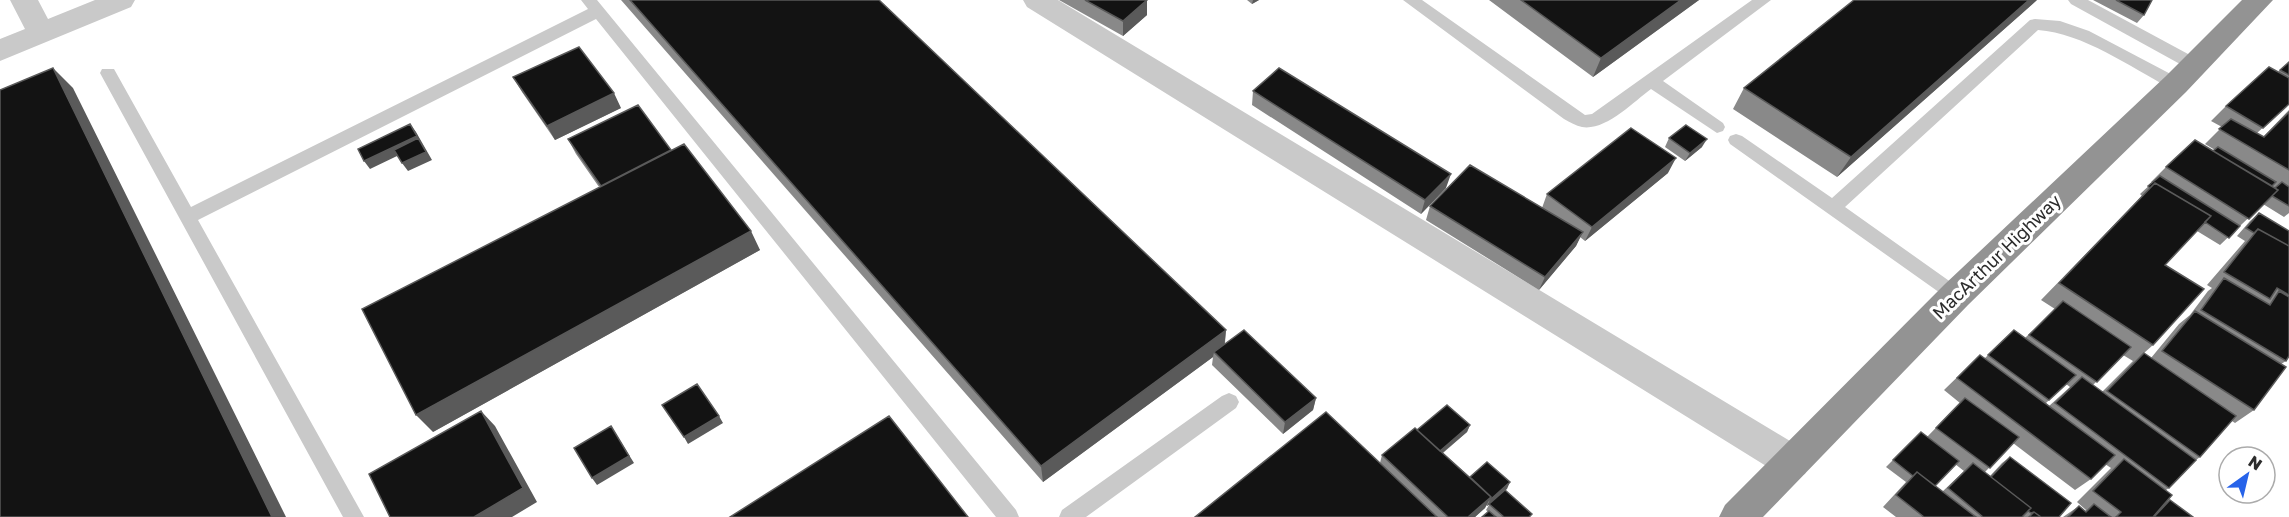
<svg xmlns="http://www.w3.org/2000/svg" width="2289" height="517" font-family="'Golos Text',sans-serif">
<rect width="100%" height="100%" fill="#fff"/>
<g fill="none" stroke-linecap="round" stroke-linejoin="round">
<!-- lane -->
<path fill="#c9c9c9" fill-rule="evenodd" d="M581 0H597L1016 510 1019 517H996L596 19 198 220 364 517H343L100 73 102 69H114L191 207 588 9Z
M1403 0H1422L1585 115 1592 114 1752 0H1771L1663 81 1723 123 1725 127 1723 131 1717 133 1651 89C1633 102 1606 131 1582 127 1576 126 1570 122 1564 119Z
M2068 0H2088L2201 61 2203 65 2201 69H2189L2071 4Z
M2035 19 2060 21 2089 31 2182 80 2184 84 2182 88H2170C2130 67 2083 33 2038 30L1845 207 1962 290 1965 295 1962 300 1956 303 1950 300 1730 144 1728 140 1730 136 1736 134 1742 136 1832 198 2030 20Z
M1229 393 1236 396 1239 402 1236 408 1086 517H1059L1062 510 1222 396Z"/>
<!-- street -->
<path fill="#c9c9c9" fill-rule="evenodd" d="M10 0H38L48 19 95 0H135L131 7 0 61V39L25 29Z
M1023 0H1058L1805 450 1810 462 1805 474 1792 479 1779 474 1027 7Z"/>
<!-- highway -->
<path fill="#939393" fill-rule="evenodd" d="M2242 0H2273L2186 92 1968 305 1763 517H1719L1725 505 1944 285 2166 76Z"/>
</g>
<!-- wall -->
<path fill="#898989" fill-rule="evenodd" d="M621 0H879L1226 330 1225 343 1316 398 1313 410 1283 434 1212 365 1213 357 1043 482Z
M1059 0H1147V15L1123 36Z
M1247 0H1259L1252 4Z
M1489 0H1699L1593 77Z
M2037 0 1837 177 1733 109 1744 88Z
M2093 0H2152L2144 15 2137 23Z
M2289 62V104L2257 133 2263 137 2289 110V213L2284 217 2263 204 2220 245 2197 231 2165 265 2153 345 2144 353 2151 358 2179 324 2190 315 2208 291 2212 288 2207 285 2245 241 2237 236 2250 221 2259 213 2289 231V356L2286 361 2281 364 2254 410 2235 423 2232 421 2200 457 2196 460 2169 488 2166 490 2165 503 2170 500 2193 517H2063L2079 506 2085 511 2086 510 2077 502 2111 468 2105 464 2091 479 2075 490 2013 443 1985 472 1990 476 2002 463 2010 457 2059 517H1896L1883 507 1906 482 1886 467 1921 432 1927 437 1960 403 1944 390 1980 355 1985 358 2014 330 2025 338 2055 309 2041 300 2142 196 2140 194 2153 182H2151L2166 167 2213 151 2215 150 2205 144 2222 127 2211 121 2226 106 2278 72ZM2123 355 2133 361 2102 392 2093 385ZM2066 384 2070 387 2049 406 2046 403ZM1955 464 1964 471 1942 492 1935 486Z
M513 77 621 108 555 140 522 92Z
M1253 91 1446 188 1421 214 1252 105Z
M1669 138 1702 147 1685 161 1665 147Z
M568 139 671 150 760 250 433 432 599 187 576 154Z
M1668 173 1585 241 1580 237 1576 246 1539 290 1426 220 1430 206 1542 208 1547 194Z
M1470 425 1467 432 1443 453 1470 477 1510 482 1505 490 1532 514 1530 517H1482L1488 512 1486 510 1489 505 1487 506 1486 505 1485 508 1475 517H1195L1380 463 1382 455 1417 430Z"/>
<!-- shaded-wall -->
<path fill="#5a5a5a" d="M1147 0V15L1123 36V21Z
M1253 0H1259L1252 4Z
M1681 0H1699L1593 77 1601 58Z
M2029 0H2037L1837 177 1851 157Z
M53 68 73 88 286 517H272Z
M614 93 621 108 555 140 547 126Z
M410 124 416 132 432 160 408 171 402 163 422 144 370 169 364 161Z
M1707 139 1702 147 1685 161 1690 153Z
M1676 158 1668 173 1585 241 1592 227Z
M1451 174 1446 188 1421 214 1425 200Z
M751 231 760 250 433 432 416 415Z
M1583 232 1576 246 1539 290 1545 277Z
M1226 330 1224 349 1214 352 1213 357 1043 482 1041 466Z
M1316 398 1313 410 1283 434 1285 422Z
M481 411 495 426 537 502 512 517H474Z
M719 416 723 423 688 444 684 437Z
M1470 425 1467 432 1434 460 1437 453Z
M611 426 634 463 597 485 592 478Z
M1510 482 1507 489 1487 506 1490 500Z
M1491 497 1485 508 1475 517H1468Z"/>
<!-- building -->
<path fill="#131313" stroke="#5a5a5a" stroke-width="1.5" d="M630 0H879L1226 330 1041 466Z
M1085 0H1147L1123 21Z
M1521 0H1681L1601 58Z
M1854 0H2029L1851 157 1744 88Z
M2116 0H2152L2144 15Z
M579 47 614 93 547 126 513 77Z
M2289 62V75L2280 70Z
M2269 67 2289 78V104L2263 128 2226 106Z
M53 68 272 517H0V90Z
M1279 68 1451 174 1425 200 1253 91Z
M638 105 671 150 601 186 568 139Z
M2289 112V170L2219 129 2231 119 2264 137Z
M410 124 417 136 364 161 358 149Z
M1686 125 1707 139 1690 153 1669 138Z
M1631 128 1676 158 1592 227 1547 194Z
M418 138 426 152 402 163 394 150Z
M2195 140 2278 190 2249 219 2166 167Z
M684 144 751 231 416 415 362 309Z
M2218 147 2276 182 2272 186 2213 151Z
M1470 165 1583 232 1545 277 1430 206Z
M2160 176 2240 226 2229 238 2205 222 2211 216 2155 183 2150 188 2148 186Z
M2282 182 2289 187V206L2272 196 2278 190 2275 188Z
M2155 183 2211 216 2165 265 2204 289 2153 345 2059 283Z
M2259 213 2289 231V246L2258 229 2254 233 2246 228Z
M2258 229 2289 246V295L2277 288 2270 299 2224 272Z
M2224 278 2270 305 2279 291 2289 297V356L2286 361 2201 310Z
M2063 301 2131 347 2097 382 2029 335Z
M2195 311 2286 367 2254 410 2162 351Z
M1244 330 1316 398 1285 422 1214 352Z
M2014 330 2076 375 2049 400 1988 355Z
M2144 353 2236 416 2200 457 2107 391Z
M1980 355 2115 455 2091 479 1957 378Z
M2082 377 2196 460 2169 488 2055 403Z
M697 384 719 416 684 437 662 405Z
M1965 398 2019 437 1990 468 1936 428Z
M1447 405 1470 425 1440 451 1417 430Z
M481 411 523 488 474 517H390L369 474Z
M1326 412 1437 517H1195Z
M889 416 968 517H730Z
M611 426 629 456 592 478 574 448Z
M1415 428 1491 497 1468 517H1448L1382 455Z
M1921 432 1959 461 1935 486 1917 472 1913 476 1893 460Z
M2010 457 2071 503 2059 517H2041L2034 512 2031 513 2028 511 2031 508 1991 477Z
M2124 459 2172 495 2153 517H2116L2121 512 2093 491Z
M1487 462 1510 482 1490 500V499L1491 497 1470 477Z
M1973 463 2031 508 2022 517H1983L1948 488Z
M1917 472 1976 517H1924L1896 495Z
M1505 490 1532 514 1529 517H1504L1489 504Z
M2170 500 2193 517H2154Z
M2094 504 2111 517H2068L2079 506 2086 512Z
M1489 511 1496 517H1482Z
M2034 512 2041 517H2029Z"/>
<g text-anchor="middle" stroke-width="6" stroke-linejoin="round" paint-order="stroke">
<!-- street labels -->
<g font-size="18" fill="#2c2c2c" stroke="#fff">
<text transform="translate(1997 257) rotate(-44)" y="6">MacArthur Highway</text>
</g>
</g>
<!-- north arrow -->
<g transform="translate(2247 475) rotate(34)"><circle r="28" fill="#ffffff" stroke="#ababab" stroke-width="1.5"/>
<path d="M0-4.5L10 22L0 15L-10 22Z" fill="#2763e9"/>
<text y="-9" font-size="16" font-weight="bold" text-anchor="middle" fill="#2c2c2c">N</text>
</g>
</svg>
